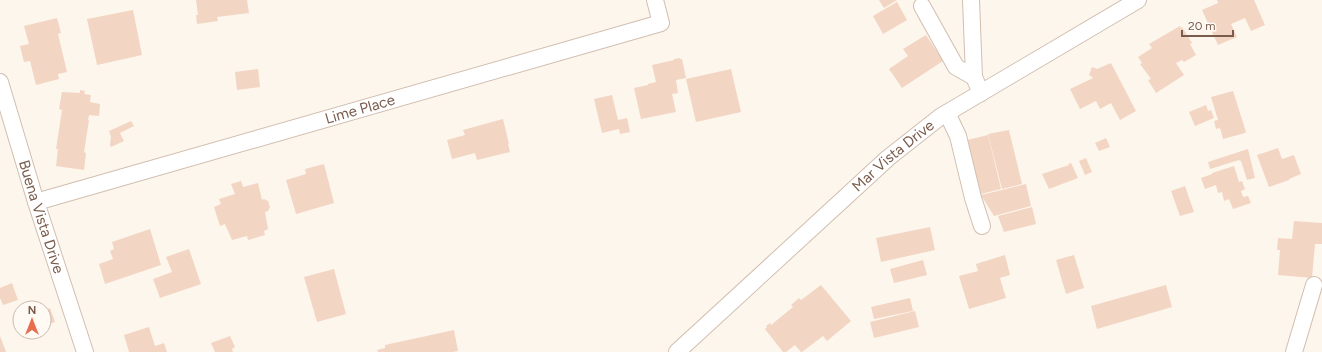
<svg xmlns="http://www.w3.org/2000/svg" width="1322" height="352" font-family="Figtree,sans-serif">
<rect width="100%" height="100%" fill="#fdf6ec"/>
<!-- building -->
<path fill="#f3d5c3" d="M196 0H247L249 13 217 17 218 21 197 24 196 15H198Z
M879 0H897L884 8Z
M1217 0H1254L1265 25 1251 31 1245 18 1231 24 1237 37 1218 45 1202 10 1218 3Z
M897 2 907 20 883 34 873 16Z
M133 10 142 55 97 65 87 19Z
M57 18 61 33 58 34 67 72 58 74 59 79 36 85 30 61 24 62 20 46 29 44 24 26Z
M1180 26 1181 28 1182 27 1192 43 1190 44 1196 55 1184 62 1182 60 1176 63 1184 75 1156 93 1148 80 1151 79 1140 64 1142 63 1138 57 1152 48 1149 44Z
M926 35 943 61 902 88 889 69 908 56 903 49Z
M680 58V59H682L686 78 676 80 678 93 672 94 676 112 641 119 634 88 648 85V84L656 82 652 65 674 60V59Z
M1111 63 1136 111 1120 120 1111 103 1100 109 1096 101 1080 109 1070 89 1093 78 1089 75 1092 67 1097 69Z
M258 69 260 87 237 90 235 72Z
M731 69 741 112 696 122 686 79Z
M80 90 85 91 84 94 91 95 90 102 100 104 99 116 89 115 88 120H89L84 152 86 153 84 170 56 166 58 149H56L62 110 59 109 62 92 80 93Z
M1233 91 1246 132 1245 133 1223 139 1220 128 1216 129 1214 121 1218 120 1211 97Z
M612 95 618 120 627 118 630 132 620 134 619 129 602 133 594 99Z
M1206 105 1208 111 1211 110 1214 118 1195 126 1189 112Z
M503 119 509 144H508L510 152 477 160 475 153 452 159 447 140 465 135 463 130Z
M131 121 134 126 120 133 124 141 111 147 110 145 111 137 109 131Z
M1009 130 1022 184 1002 189 988 134Z
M988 135 1001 189 981 194 967 140Z
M1106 138 1110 147 1099 151 1095 143Z
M1278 148 1282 159 1294 155 1301 174 1289 179V180L1269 187 1257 155Z
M1248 149 1255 178 1247 180 1241 161 1239 160 1210 169 1208 162Z
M1086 158 1092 172 1085 175 1079 161Z
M1071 163 1078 178 1049 189 1042 174 1069 165 1068 164Z
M324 164 334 203 296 214 286 180 306 174 305 169Z
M1234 166 1239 182 1242 181 1245 189 1241 191 1243 197 1248 196 1251 203 1233 209 1229 199 1224 201 1222 192 1218 193 1216 185 1205 189 1201 178 1212 174V173Z
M241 181 243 187 258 183 262 200 264 199 268 201 270 207 268 211 265 212 268 229 264 231 265 235 248 240 247 236 232 240 225 224 220 226 214 207 221 204 219 199 235 194 231 184Z
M1026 184 1031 206 994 216 981 195Z
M1185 186 1194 212 1180 216 1171 191Z
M1032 207 1036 224 1004 232 998 216Z
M1294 221 1322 223V244H1315L1312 278 1278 275 1280 250H1277L1278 238 1292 239Z
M930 227 935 250 881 262 876 238Z
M150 229 161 265 105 284 99 264 113 259 110 251 114 249 112 242Z
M189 249 201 284 160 298 153 279 172 272 166 257Z
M1005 255 1010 275 1000 278 1006 298 969 309 959 276 978 271 976 264Z
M1074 255 1084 288 1066 294 1056 260Z
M923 260 927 275 894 283 890 269Z
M334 269 346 314 317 322 304 277Z
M12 283 18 300 3 305 0 298V288Z
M821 285 851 321 827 341 823 336 802 352H801L795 345 786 352H783L765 329 767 327 766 326 770 323 771 325 793 307 791 305 799 298 801 300Z
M1166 285 1172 307 1097 329 1091 306Z
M910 298 913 311 874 319 871 307Z
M50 308 55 322 46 325 44 320V310Z
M915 311 919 327 874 338 870 322Z
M149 327 155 346 164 343 167 352H129L124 335Z
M454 330 458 351 452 352H378L377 350 385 348V345Z
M0 336 6 352H0Z
M230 336 235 347 232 349 233 352H215L211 343Z"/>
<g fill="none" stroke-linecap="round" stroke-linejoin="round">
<defs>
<g id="minor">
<path d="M971 0 974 77 981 93"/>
<path d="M922 6 956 67 974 77"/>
<path id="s1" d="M0 82 36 202 85 352"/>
<path d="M947 113 958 136 973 198 982 226"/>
<path id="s2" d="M36 202 661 23 655 0"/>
<path id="s3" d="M677 352 888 158 940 117 1138 0"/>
<path d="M1294 352 1314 285"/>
</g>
</defs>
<!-- minor casing -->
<use href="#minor" stroke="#d1beb0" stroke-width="18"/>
<!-- minor -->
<use href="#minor" stroke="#fff" stroke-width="16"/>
</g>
<g text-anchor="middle" stroke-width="4" stroke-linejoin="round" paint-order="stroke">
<!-- street labels -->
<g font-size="15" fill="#7a5c4d" stroke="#fffaf3">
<text dy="5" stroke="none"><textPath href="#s2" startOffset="337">Lime Place</textPath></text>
<text dy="5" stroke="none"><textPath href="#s3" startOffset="292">Mar Vista Drive</textPath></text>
<text dy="5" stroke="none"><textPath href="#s1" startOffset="141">Buena Vista Drive</textPath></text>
</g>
</g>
<!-- north arrow -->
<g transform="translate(32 320)"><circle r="19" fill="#fffaf3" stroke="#cabbb1"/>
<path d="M0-3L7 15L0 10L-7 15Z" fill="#e76f51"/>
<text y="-6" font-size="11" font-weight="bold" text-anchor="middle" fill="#7a5c4d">N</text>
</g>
<!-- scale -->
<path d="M1182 30v6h51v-6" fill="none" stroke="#7a5c4d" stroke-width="2"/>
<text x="1188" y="30" font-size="12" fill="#7a5c4d" stroke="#fffaf3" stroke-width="3" paint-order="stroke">20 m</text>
</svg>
